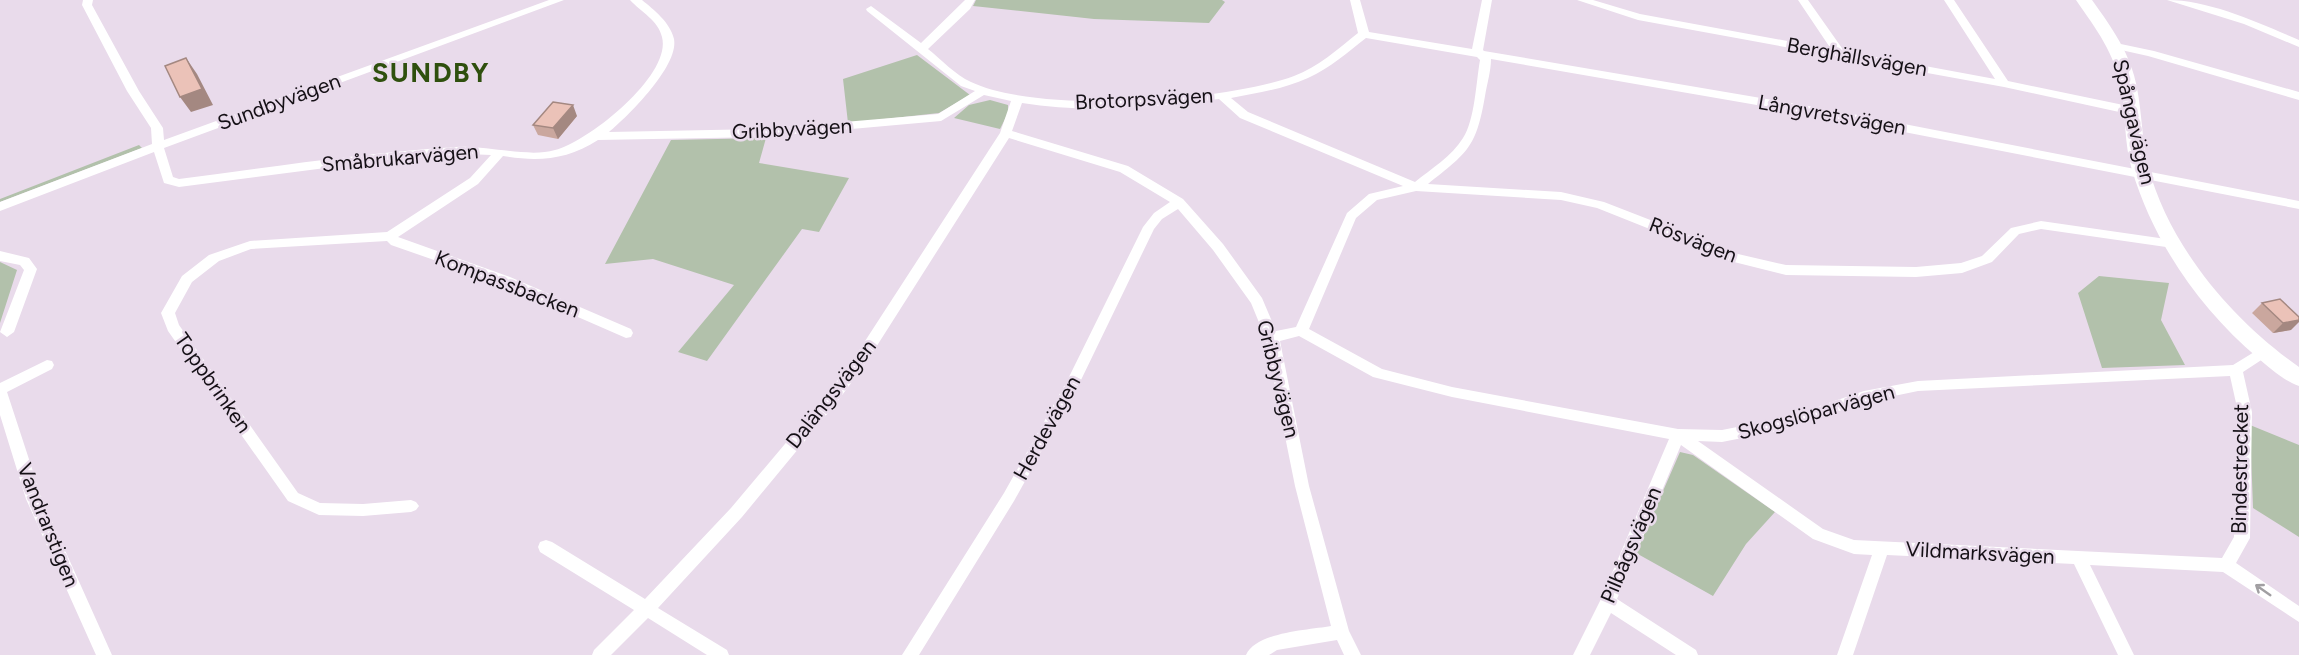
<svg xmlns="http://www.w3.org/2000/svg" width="2299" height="655" font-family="Figtree,sans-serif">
<rect width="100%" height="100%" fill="#e9dbeb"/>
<!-- green -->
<path fill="#b2c1ab" d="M976 0H1222L1225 2 1209 23 1094 19 973 6Z
M917 55 970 95 939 113 848 123 843 79Z
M990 100 1008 105V113L1000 129 954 118 969 105Z
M766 138 759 163 849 178 819 232 802 229 707 361 678 352 734 285 653 259 605 264 671 140Z
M139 145 142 148 0 202V199Z
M0 262 17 270 0 323Z
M2099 276 2169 283 2161 320 2185 365 2102 368 2078 293Z
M2250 425 2299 445V537L2253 508Z
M1680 452 1693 455 1775 512 1746 544 1713 596 1636 553Z"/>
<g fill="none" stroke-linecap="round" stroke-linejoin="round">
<!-- street -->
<path fill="#fff" fill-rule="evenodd" d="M83 0H93L92 5 139 91 163 128 164 140 549 0H564L164 148 173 177 179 179C271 167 363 153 456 147 487 145 528 158 555 150 589 141 672 75 662 37 658 20 641 12 630 0H642C654 10 670 22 674 39 679 66 628 116 609 132L762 129 938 114 975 91 961 86 867 11 866 9 871 6 921 43 965 0H975L970 9 928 49C941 59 955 75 971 82 1038 114 1225 102 1294 76 1318 67 1338 49 1358 33L1350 0H1360L1369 32 1472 49 1482 0H1492L1483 50 1484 51 1832 110 2299 201V209L1832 118 1491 59C1491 71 1487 84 1485 96 1476 148 1468 152 1428 184L1561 192 1604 202 1738 254 1786 265 1916 267 1961 263 1982 256 2011 228 2041 221 2173 240 2179 244 2173 248 2041 229 2019 234 1992 262 1962 273 1916 277 1786 275 1730 261 1597 208 1561 200 1416 191 1377 200 1356 218 1309 329 1382 369 1452 387 1678 429 1722 430 1787 417 1864 391 1918 381 2233 365 2264 346 2269 347 2271 351 2269 355 2243 372 2252 412 2250 538 2236 563 2299 606V622L2223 572 2090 565 2134 655H2118L2074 564 1887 555 1853 655H1837L1872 555 1854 554 1813 539 1681 445 1617 599 1696 650 1698 655H1676L1611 613 1590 655H1573L1601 599 1669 439 1452 397 1373 377 1299 336 1280 341 1309 486 1349 631 1361 655H1344L1337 640 1277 650 1269 655H1246C1256 632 1309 630 1331 626L1295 486 1265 337 1251 303 1213 250 1178 209 1162 219 1154 229 1081 380 1014 501 919 655H902L1004 493 1068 379 1143 227 1154 213 1170 202 1120 172 1009 138 866 363 837 402 742 517 658 608 727 650 729 655H707L648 618 611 655H592L594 650 634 610 540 552 538 547 540 542 546 540 552 542 645 599 731 508 827 394 856 355 1000 133 1011 101 984 95 941 121 762 137 598 140C567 160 538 162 503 156L478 184 398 237 510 277 631 329 633 333 631 337 626 338 500 283 391 245 387 241 251 249 219 261 192 282 175 313 179 325 298 493 320 503 363 504 411 500 416 502 419 506 416 510 411 512 363 516 319 515 288 501 168 331 161 313 182 276 209 255 250 241 387 232 470 178 491 155 468 154 395 159 179 187 164 183 154 152 0 211V202L152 144 151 128 127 91 82 5ZM1366 38 1477 57 1480 60C1476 82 1475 120 1463 138 1452 156 1431 169 1415 182L1248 112 1231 98C1257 93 1284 89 1308 78 1330 68 1348 52 1366 38ZM1219 99 1240 118 1403 186 1369 194 1347 213 1296 327 1276 331 1262 298 1223 244 1183 199 1128 166 1012 131 1022 103C1087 114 1155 107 1219 99ZM2230 376 2238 412 2234 537 2222 558 1854 540 1823 529 1698 441 1722 442 1787 429 1865 402 1918 391Z
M1577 0H1593L1640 14 1831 49 1798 0H1808L1844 51 1995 79 1944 0H1954L2008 81 2133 107 2139 111 2133 115 2004 87 1638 20Z
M2167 0C2210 0 2259 23 2299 40V47L2244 24Z
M2116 43 2154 51 2299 92V100L2148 56 2112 48V44Z
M0 251 29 258 37 269 14 332 7 337 0 332 24 270 20 265 0 261Z
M47 360 52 361 54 365 52 369 7 392 42 499 112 655H96L26 499 0 415V383Z"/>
<!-- secondary -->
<path fill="#fff" fill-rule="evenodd" d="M2076 0H2092C2112 28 2131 54 2137 88 2142 114 2142 140 2148 166 2169 246 2232 320 2299 367V386C2284 381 2270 368 2258 358 2200 309 2154 243 2132 170 2124 144 2126 115 2121 89 2115 53 2096 29 2076 0Z"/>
</g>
<!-- wall -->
<path fill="#caa79e" d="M577 116 558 139 538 135 533 125Z
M2262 303 2291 330 2273 333 2252 313Z"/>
<!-- shaded-wall -->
<path fill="#a48881" d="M186 58 197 74 213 105 191 112 180 97Z
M573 105 577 116 558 139 553 128Z
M2299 320V322L2291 330 2273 333 2283 323Z"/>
<!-- building -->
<path fill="#ebc2b8" stroke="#a48881" stroke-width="1.5" d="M186 58 202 89 180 97 165 66Z
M553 102 573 105 553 128 533 125Z
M2280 299 2299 317V320L2283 323 2262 303Z"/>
<!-- one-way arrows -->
<defs><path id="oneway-shaft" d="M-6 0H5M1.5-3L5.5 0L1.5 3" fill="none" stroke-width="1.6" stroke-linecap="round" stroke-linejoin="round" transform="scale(1.5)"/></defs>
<use stroke="#a19fa2" href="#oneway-shaft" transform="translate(2263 590) rotate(-145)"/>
<g text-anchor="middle" stroke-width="5" stroke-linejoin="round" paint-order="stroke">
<!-- street labels -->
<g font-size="21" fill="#151016" stroke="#e9dbeb">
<text transform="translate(1857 57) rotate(10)" y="7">Berghällsvägen</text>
<text transform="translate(1144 99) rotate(-3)" y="7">Brotorpsvägen</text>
<text transform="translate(279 102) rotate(-20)" y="7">Sundbyvägen</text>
<text transform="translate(1832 115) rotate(10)" y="7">Långvretsvägen</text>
<text transform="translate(2134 122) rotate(77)" y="7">Spångavägen</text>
<text transform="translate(792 129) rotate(-3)" y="7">Gribbyvägen</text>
<text transform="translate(400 158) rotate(-5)" y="7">Småbrukarvägen</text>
<text transform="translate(1693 240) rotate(21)" y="7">Rösvägen</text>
<text transform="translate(507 284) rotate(21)" y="7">Kompassbacken</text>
<text transform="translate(1278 379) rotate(76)" y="7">Gribbyvägen</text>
<text transform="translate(213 383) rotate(55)" y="7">Toppbrinken</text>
<text transform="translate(831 394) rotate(-52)" y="7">Dalängsvägen</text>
<text transform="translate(1816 412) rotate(-15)" y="7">Skogslöparvägen</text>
<text transform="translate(1047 428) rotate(-61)" y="7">Herdevägen</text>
<text transform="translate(2240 469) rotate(-89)" y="7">Bindestrecket</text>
<text transform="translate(48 525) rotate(68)" y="7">Vandrarstigen</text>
<text transform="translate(1631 545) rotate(-67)" y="7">Pilbågsvägen</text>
<text transform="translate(1980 553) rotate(3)" y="7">Vildmarksvägen</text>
</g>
<!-- district labels -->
<g font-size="27" font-weight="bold" letter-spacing="1.5" fill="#2f500e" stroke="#e9dbeb">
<text x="431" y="82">SUNDBY</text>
</g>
</g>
</svg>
